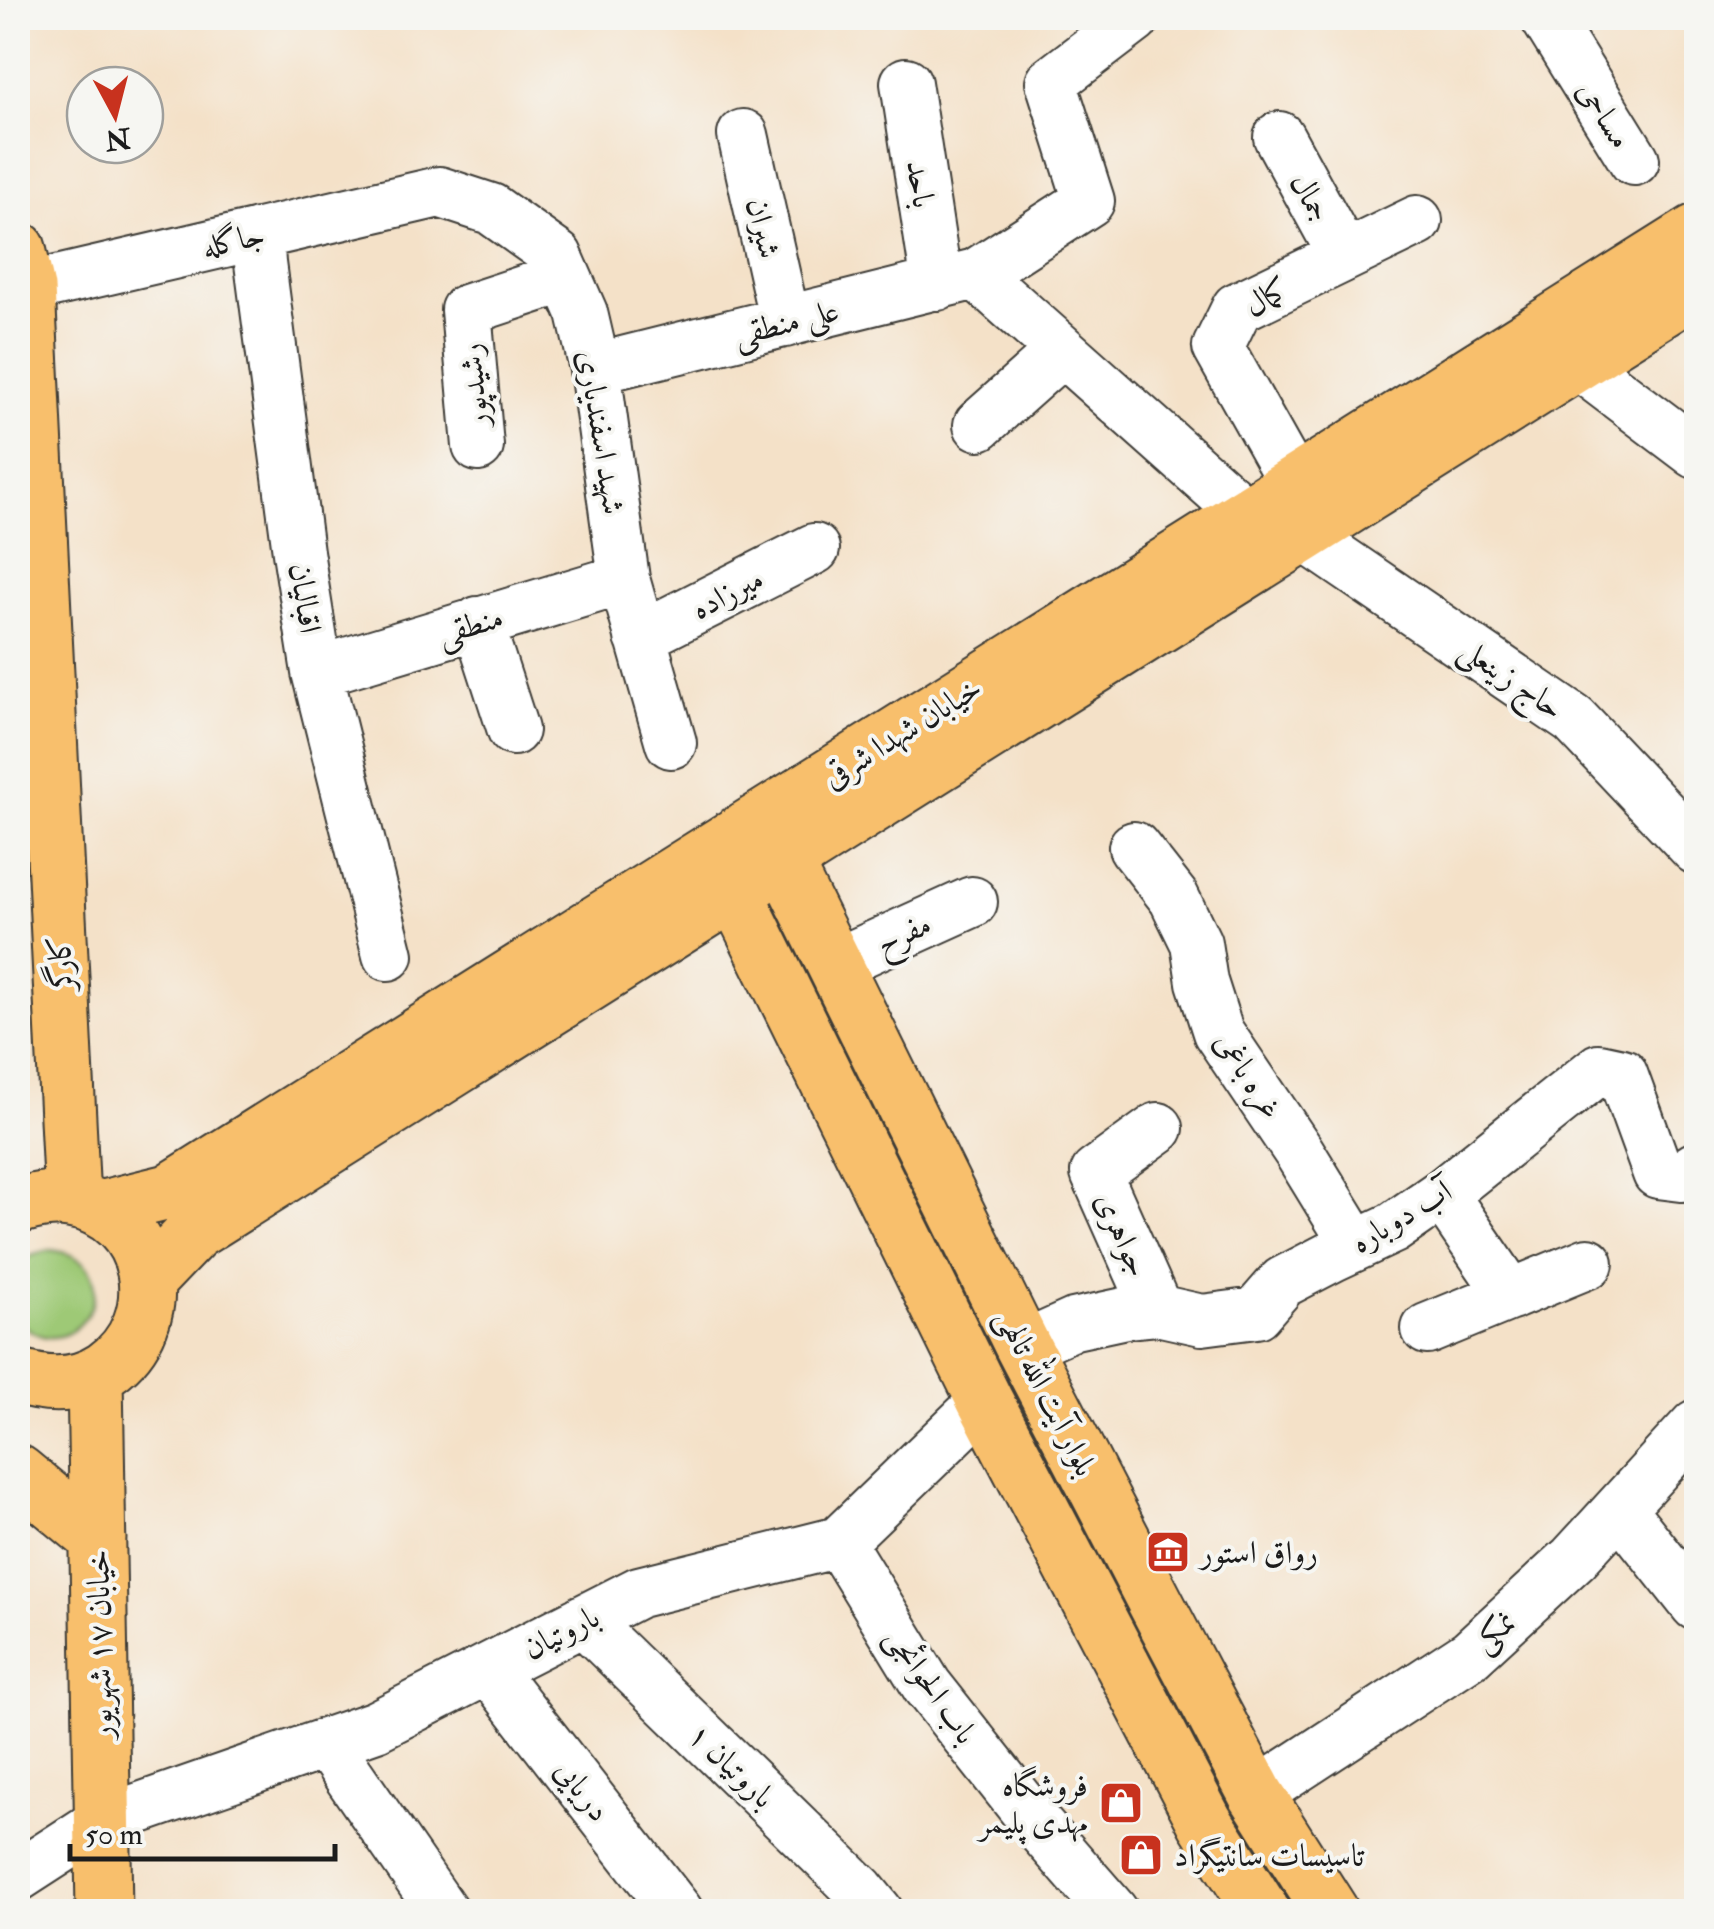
<svg xmlns="http://www.w3.org/2000/svg" width="1714" height="1929" font-family="'IM FELL Double Pica',Amiri,serif">
<rect width="100%" height="100%" fill="#f6f6f2"/>
<filter id="ink" filterUnits="userSpaceOnUse"><feTurbulence type="fractalNoise" baseFrequency=".01" numOctaves="2"/><feDisplacementMap in="SourceGraphic" scale="20" xChannelSelector="R" yChannelSelector="G"/><feConvolveMatrix kernelMatrix="1 2 1 2 8 2 1 2 1" color-interpolation-filters="sRGB"/></filter>
<filter id="wash" filterUnits="userSpaceOnUse"><feTurbulence type="fractalNoise" baseFrequency=".0048" numOctaves="4" result="noise"/><feDisplacementMap in="SourceGraphic" scale="40" xChannelSelector="R" yChannelSelector="G"/><feGaussianBlur stdDeviation="2.25" result="paint"/><feColorMatrix in="noise" values="0 0 0 0 0 0 0 0 0 0 0 0 0 0 0 0 0 1.4 0 .05"/><feComposite in="paint" operator="in"/></filter>
<g filter="url(#wash)">
<rect width="100%" height="100%" fill="#f4e1c8"/>
<!-- green -->
<path fill="#9ec976" stroke="#5d7249" stroke-width="2.5" d="M51 1250C142 1262 71 1382 18 1319V1266C27 1256 37 1252 51 1250Z"/>
</g>
<g filter="url(#ink)">
<g fill="none" stroke-linecap="round" stroke-linejoin="round">
<defs>
<path id="minor" d="M1546 18 1634 160
M906 83 937 285
M743 135 785 322
M1279 137 1344 256
M258 234 260 263 298 552 317 672 388 955
M976 274 1247 515
M27 288 439 192 491 209 557 256 582 313 595 369 624 579 671 743
M1577 363 1696 453
M595 369 976 274 1089 201 1051 82 1135 18
M979 425 1062 351
M478 446 466 310 566 277
M1295 484 1218 347 1237 308 1417 221
M1303 535 1574 720 1696 849
M478 622 513 730
M640 637 814 549
M317 672 624 579
M1134 847 1174 898 1196 943 1202 982 1218 1032 1299 1152 1356 1245
M835 964 972 902
M1442 1194 1511 1295
M1157 1310 1096 1173 1158 1128
M1427 1329 1588 1263
M1023 1347 1074 1324 1125 1313 1157 1310 1202 1320 1256 1313 1283 1282 1333 1256 1393 1228 1442 1194 1599 1069 1622 1074 1658 1173 1682 1176 1696 1167
M1620 1509 1696 1605
M839 1542 927 1686 1038 1826 1113 1912
M583 1620 860 1890 878 1912
M489 1669 678 1912
M327 1744 443 1912
M1256 1794 1470 1654 1574 1558 1696 1425
M18 1876 103 1821 376 1726 639 1592 839 1542 985 1401"/>
<path id="major" d="M18 249 27 288 72 1200
M784 862 1023 1347 1163 1617 1256 1794 1331 1912
M735 893 985 1401 1205 1822 1262 1912
M18 1206C35 1201 51 1197 70 1200 154 1213 174 1321 105 1369 78 1387 48 1387 18 1377
M99 1209 169 1192 1696 232
M148 1280 194 1232 1696 288
M95 1376 104 1912
M18 1473 98 1539"/>
</defs>
<!-- minor casing -->
<use href="#minor" stroke="#3c3a36" stroke-width="54"/>
<!-- major casing -->
<use href="#major" stroke="#3c3a36" stroke-width="59"/>
<!-- minor -->
<use href="#minor" stroke="#fff" stroke-width="50"/>
<!-- major -->
<use href="#major" stroke="#f8bf6c" stroke-width="55"/>
</g>
</g>
<!-- icons -->
<defs>
<symbol id="museum-square" viewBox="-11 -11 22 22"><rect x="-9" y="-9" width="18" height="18" rx="4" fill="#c8321e" stroke="#f6f6f2"/><path d="M0-6L6-3V-2H-6V-3ZM-5-1h2V3h-2ZM-1-1h2V3h-2ZM3-1h2V3H3ZM-6 4H6V6H-6Z" fill="#fff"/></symbol>
<symbol id="shop-square" viewBox="-11 -11 22 22"><rect x="-9" y="-9" width="18" height="18" rx="4" fill="#c8321e" stroke="#f6f6f2"/><path d="M-5-2.5h2.3a2.7 3.5 0 0 1 5.4 0H5L5.5 6h-11ZM-1.5-2.5h3a1.5 2.3 0 0 0-3 0Z" fill="#fff"/></symbol>
</defs>
<g fill-rule="evenodd">
<use href="#museum-square" x="1143" y="1527" width="50" height="50"/>
<use href="#shop-square" x="1096" y="1778" width="50" height="50"/>
<use href="#shop-square" x="1116" y="1830" width="50" height="50"/>
</g>
<g text-anchor="middle" stroke-width="8" stroke-linejoin="round" paint-order="stroke">
<!-- street labels -->
<g font-size="32" fill="#1c1c1c" stroke="#f6f6f2">
<text transform="translate(1605 114) rotate(58)" y="11">مساحی</text>
<text transform="translate(921 184) rotate(81)" y="11">باحد</text>
<text transform="translate(1311 197) rotate(61)" y="11">جمال</text>
<text transform="translate(764 228) rotate(77)" y="11">شیران</text>
<text transform="translate(233 240) rotate(-13)" y="11">جاگله</text>
<text transform="translate(1266 297) rotate(-30)" y="11">کمال</text>
<text transform="translate(786 322) rotate(-14)" y="11">علی منطقی</text>
<text transform="translate(473 385) rotate(-95)" y="11">رشیدپور</text>
<text transform="translate(602 432) rotate(81)" y="11">شهید اسفندیاری</text>
<text transform="translate(727 593) rotate(-27)" y="11">میرزاده</text>
<text transform="translate(306 598) rotate(81)" y="11">اقبالیان</text>
<text transform="translate(470 625) rotate(-17)" y="11">منطقی</text>
<text transform="translate(1512 678) rotate(34)" y="11">حاج زینعلی</text>
<text transform="translate(902 732) rotate(-32)" y="11">خیابان شهدا شرقی</text>
<text transform="translate(903 933) rotate(-24)" y="11">مفرح</text>
<text transform="translate(60 963) rotate(-93)" y="11">کارگر</text>
<text transform="translate(1249 1075) rotate(57)" y="11">غره باغی</text>
<text transform="translate(1401 1216) rotate(-31)" y="11">آب دوباره</text>
<text transform="translate(1123 1234) rotate(66)" y="11">جواهری</text>
<text transform="translate(1047 1392) rotate(63)" y="11">بلوار آیت الله تالهی</text>
<text transform="translate(1494 1631) rotate(-42)" y="11">نمکی</text>
<text transform="translate(561 1632) rotate(-27)" y="11">باروتیان</text>
<text transform="translate(99 1644) rotate(-91)" y="11">خیابان ۱۷ شهریور</text>
<text transform="translate(932 1685) rotate(55)" y="11">باب الحوائجی</text>
<text transform="translate(732 1765) rotate(44)" y="11">۱ باروتیان</text>
<text transform="translate(583 1790) rotate(52)" y="11">دریایی</text>
</g>
<!-- poi labels -->
<g font-size="32" fill="#1c1c1c" stroke="#f6f6f2" text-anchor="start">
<text x="1200" y="1563">رواق استور</text>
<text x="1088" y="1796" text-anchor="end">فروشگاه<tspan x="1088" dy="37">مهدی پلیمر</tspan></text>
<text x="1174" y="1866">تاسیسات سانتیگراد</text>
</g>
</g>
<!-- margin -->
<rect width="1714" height="1929" fill="none" stroke="#f6f6f2" stroke-width="60"/>
<!-- north arrow -->
<g transform="translate(115 115) rotate(173)"><circle r="48" fill="#f6f6f2" stroke="#9f9f9c" stroke-width="2.5"/>
<path d="M0-8L18 38L0 25L-18 38Z" fill="#c8321e"/>
<text y="-15" font-size="28" font-weight="bold" text-anchor="middle" fill="#1c1c1c">N</text>
</g>
<!-- scale -->
<path d="M70 1844v15h265v-15" fill="none" stroke="#1c1c1c" stroke-width="5"/>
<text x="85" y="1844" font-size="30" fill="#1c1c1c" stroke="#f6f6f2" stroke-width="8" paint-order="stroke">50 m</text>
</svg>
